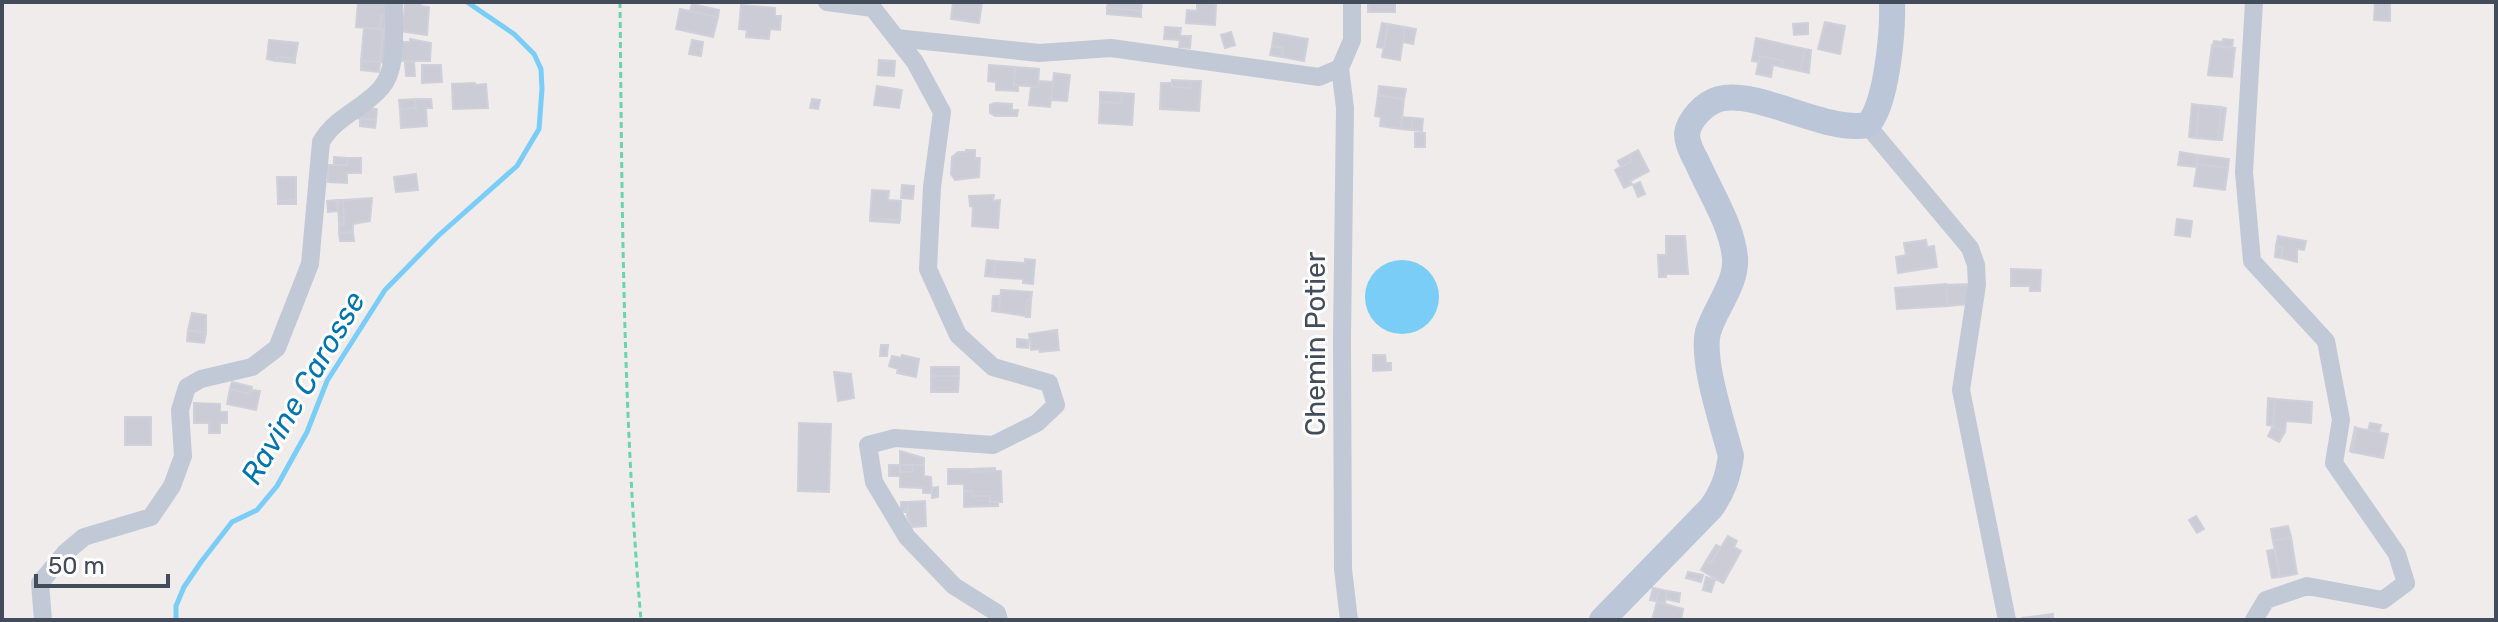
<svg xmlns="http://www.w3.org/2000/svg" width="2498" height="622" font-family="Rubik,sans-serif">
<rect width="100%" height="100%" fill="#efeceb"/>
<!-- water -->
<path fill="#7acdf6" d="M1365 297a37 37 0 1 1 74 0a37 37 0 1 1-74 0Z"/>
<g fill="none" stroke-linecap="round" stroke-linejoin="round">
<!-- stream -->
<path stroke="#7acdf6" stroke-width="5" d="M176 620V606L184 587 201 562 232 522 257 510 277 486 307 432 327 381 385 290 438 236 517 166 539 129 542 89 541 69 534 54 514 34 467 2"/>
</g>
<!-- building -->
<path fill="#cbccd5" stroke="#cfd0d9" stroke-width="2" d="M358 2H388L386 16H381L380 29 356 27Z
M405 2H421V6L429 7 427 35 399 31 400 15 404 16Z
M953 2H982L979 23 951 19Z
M1108 2H1142L1141 11 1107 8Z
M1368 2H1395V12H1368Z
M2375 2H2390V21L2374 20Z
M1197 3 1216 4 1215 25 1186 23 1187 10 1197 11Z
M692 4 719 10 718 17 690 11Z
M741 5 775 8V16H781L780 30 770 29 769 39 746 37 747 30 739 29Z
M1107 8 1141 11V17L1107 14Z
M680 9 718 17 713 37 676 29Z
M381 16H386L385 30 380 29Z
M1825 22 1845 26 1840 54 1818 49Z
M1382 23 1388 24 1384 48 1377 47Z
M1808 23V34L1794 35 1793 24Z
M1388 24 1405 27 1400 60 1382 57Z
M1165 27 1181 28 1180 36H1191L1190 48 1179 47 1180 40 1164 39Z
M1405 27 1416 29 1413 44 1403 42Z
M364 28 383 30 380 62 361 61Z
M383 30H388L385 63 380 62Z
M1231 32 1235 45 1225 48 1221 35Z
M1274 33 1308 39 1304 61 1282 57 1283 48 1272 46Z
M1756 38 1805 49 1800 71 1782 67 1783 61 1760 56 1759 62 1752 61Z
M410 39 431 43 430 61H402V42H410Z
M2223 39 2233 40 2232 48 2213 46 2214 41 2223 42Z
M269 40 298 43 295 59 277 57 276 61 267 59Z
M692 40 703 42 701 56 689 54Z
M2212 45 2235 48 2232 77 2208 75Z
M1272 46 1283 48 1282 57 1270 55Z
M1805 49 1811 50 1809 73 1800 71Z
M1760 56 1783 61 1782 67 1773 65 1771 77 1756 74Z
M277 57 295 59V63L276 61Z
M879 60 895 61 894 76 878 75Z
M361 61 380 62 379 72 361 70Z
M414 62 415 76H406L405 63Z
M422 65H441L442 82 422 83Z
M989 65 1015 67 1014 85 1018 86V91L996 90V82L988 81Z
M1015 67 1039 69 1038 87 1014 85Z
M1054 73 1070 75 1067 101 1051 100Z
M1172 80 1191 81 1190 88 1172 87Z
M1039 81 1053 82 1050 107 1029 105 1031 87H1038Z
M1191 81H1201L1199 111 1160 109 1161 83H1172V87L1190 88Z
M475 83V85L486 84 488 108 453 109 452 84Z
M877 86 902 90 899 108 874 105Z
M1379 86 1406 89 1404 99 1378 95Z
M1100 92 1122 93 1121 103 1100 102Z
M1122 93 1134 94 1132 125 1099 123 1100 102 1121 103Z
M1378 95 1404 99 1401 129 1380 126 1381 117 1375 116Z
M415 99 416 108 400 109 399 100Z
M415 99H431L432 108H426L427 126 401 128 400 109 416 108Z
M812 99 820 100 818 109 810 108Z
M995 103 1012 104V110H1018L1017 116H995L990 113V105Z
M2192 104 2199 105 2196 138 2189 137Z
M2199 105 2221 107 2218 140 2196 138Z
M356 106 377 109 376 120 355 118Z
M2221 107 2226 108 2222 140H2218Z
M1402 117 1413 118 1411 130 1401 129Z
M360 118 376 120 375 128 360 126Z
M1413 118 1423 119 1422 131 1411 130Z
M1415 133H1425V147H1415Z
M966 150H975V158H980L979 177 955 180 951 174 952 157 958 152H966Z
M1638 150 1649 171 1630 181 1632 184 1624 188 1615 170 1632 161 1629 155Z
M2180 152 2198 155 2197 164 2228 168 2225 190 2194 186 2197 167 2178 165Z
M1629 155 1632 161 1621 167 1618 161Z
M2198 155 2229 159 2228 168 2197 164Z
M334 157 347 158V165H334Z
M347 158H361V173H347V183L328 182V165H347Z
M416 174 418 190 396 192 394 177Z
M277 177H296V200L278 201Z
M1640 182 1645 194 1638 197 1633 185Z
M902 185 914 186 913 199 901 198Z
M872 190 889 191 888 200 901 201 900 220 870 218Z
M994 195 993 201 1000 200 998 228 972 226 973 207 970 206 969 196Z
M372 198 370 221 353 224V232L339 233V224H344L343 200Z
M296 200V204H278V201Z
M336 200 337 211 328 212 327 201Z
M338 200H343L344 224H339Z
M870 218 900 220 899 223 870 221Z
M2177 219 2192 221 2190 237 2175 235Z
M353 232 354 241H340L339 233Z
M1666 236H1685L1688 274H1666V277H1659L1658 255H1666Z
M2278 236 2306 241 2304 250 2297 249V262L2281 258 2283 247 2276 246Z
M1926 240 1927 247 1934 246 1937 267 1898 273 1896 257 1906 255 1904 243Z
M2276 246 2283 247 2281 258 2275 257Z
M1025 259 1035 260 1033 284 1023 283V279L994 277 995 261 1025 263Z
M987 260 995 261 994 277 985 276Z
M2011 269 2041 270 2040 291H2030V286H2011Z
M1946 284 1948 306 1897 309 1895 288Z
M1969 284 1970 304 1948 306 1946 285Z
M1001 290 1032 292 1031 300H1027L1026 316 999 312Z
M993 296H1000L999 312 992 311Z
M1027 300H1031L1030 317H1026Z
M192 313 206 315V333L188 330Z
M188 330 206 333 204 343 187 341Z
M1057 330 1059 350 1040 352 1039 349 1031 350 1029 334Z
M1017 339 1028 340V348L1017 347Z
M881 345H888L887 356H880Z
M902 355 919 359 916 377 897 373 898 369 889 366 892 356 901 358Z
M1373 355H1385L1386 363H1391V370L1373 371Z
M931 367H959V376H931Z
M834 372 851 374 854 398 838 401Z
M931 376H959L958 392H931Z
M232 382 252 387 250 394 230 389Z
M230 389 250 394 251 390 260 391 256 410 227 404Z
M2268 398 2275 399 2273 426 2267 425Z
M2275 399 2312 402 2311 423 2286 421 2285 432 2273 426Z
M194 403 220 404V412H227V423H220V433H209V423H194Z
M125 417H151V445H125Z
M799 423 831 424 829 492 798 491Z
M2370 423 2381 425 2379 432 2368 430Z
M2273 426 2285 432 2279 442 2268 436Z
M2355 427 2357 428 2352 452 2350 451Z
M2357 428 2388 434 2383 458 2352 452Z
M900 451 924 458V465H900Z
M889 465H900V472H913L912 465H924V476L931 477 932 493H923V488L900 487V476H889Z
M900 465H912L913 472H900Z
M995 468V471L972 472V469Z
M948 469H972V472L1001 471 1002 502H990V496H973L972 491H964V484H948Z
M938 487V497L932 498V488Z
M964 491H972L973 496H990V502H998V506L964 507Z
M925 501 926 526 912 527 907 516 908 502Z
M901 502H908V511L901 512Z
M2196 516 2204 529 2197 533 2189 520Z
M2288 526 2291 537 2273 541 2271 529Z
M1728 536 1737 541 1734 547 1741 551 1723 583 1701 570 1706 561 1711 563Z
M2291 537 2297 574 2280 577 2273 541Z
M1716 545 1720 547 1711 563 1706 561Z
M2275 549 2280 577 2272 578 2267 551Z
M1688 572 1703 575 1701 582 1686 578Z
M1706 577 1715 580 1711 592 1703 590Z
M1653 588 1659 589 1656 601 1650 600Z
M1659 589 1667 591 1665 603 1656 601Z
M1667 591 1680 593 1679 602 1666 599Z
M1657 602 1683 609 1681 620H1652Z
M2053 614V620H2022V618Z"/>
<g fill="none" stroke-linecap="round" stroke-linejoin="round">
<!-- path -->
<path stroke="#67d5ad" stroke-width="3" stroke-dasharray="6 4" stroke-linecap="butt" d="M620 2C622 208 623 414 641 620"/>
<!-- street -->
<path stroke="#c0c9d5" stroke-width="18" d="M827 2 873 8
M868 2 915 62 942 112 932 187 928 269 958 335 993 367 1049 383 1056 405 1037 423 993 445 895 438 868 445 874 482 907 537 954 586 997 613 999 620
M896 38 1039 53 1111 48 1319 77 1340 68 1352 40V2
M1340 68 1345 108 1342 339 1343 569 1349 620
M1867 125 1970 248 1976 265 1977 285 1961 390 2007 620
M43 620 40 583 65 553 84 537 151 517 172 486 183 456 180 410 187 387 201 379 252 367 277 348 310 264 321 142C335 117 363 109 381 88 399 68 393 27 394 2
M2254 620 2266 600 2307 586 2383 600 2406 583 2397 554 2334 463 2341 420 2326 341 2252 261 2244 172 2254 2"/>
<!-- secondary -->
<path stroke="#bbc6d8" stroke-width="26" d="M1602 620 1711 508C1723 491 1728 477 1731 456 1723 425 1701 361 1708 332 1715 308 1737 284 1735 258 1732 225 1710 192 1697 162 1693 155 1687 143 1687 134 1689 119 1705 103 1719 99 1757 89 1826 133 1867 125 1887 108 1893 28 1892 2"/>
</g>
<g text-anchor="middle" stroke-width="6" stroke-linejoin="round" paint-order="stroke">
<!-- street labels -->
<g font-size="28" fill="#424c5b" stroke="#fff">
<text transform="translate(1315 344) rotate(-90)" y="10">Chemin Potier</text>
</g>
<!-- water labels -->
<g font-size="30" font-style="italic" fill="#0075b0" stroke="#fff">
<text transform="translate(303 388) rotate(-60)" y="10">Ravine Carosse</text>
</g>
</g>
<!-- border -->
<rect width="2498" height="622" fill="none" stroke="#424c5b" stroke-width="8"/>
<!-- scale -->
<path d="M36 574v12h132v-12" fill="none" stroke="#424c5b" stroke-width="4"/>
<text x="48" y="574" font-size="24" fill="#424c5b" stroke="#ffffff" stroke-width="6" paint-order="stroke">50 m</text>
</svg>
